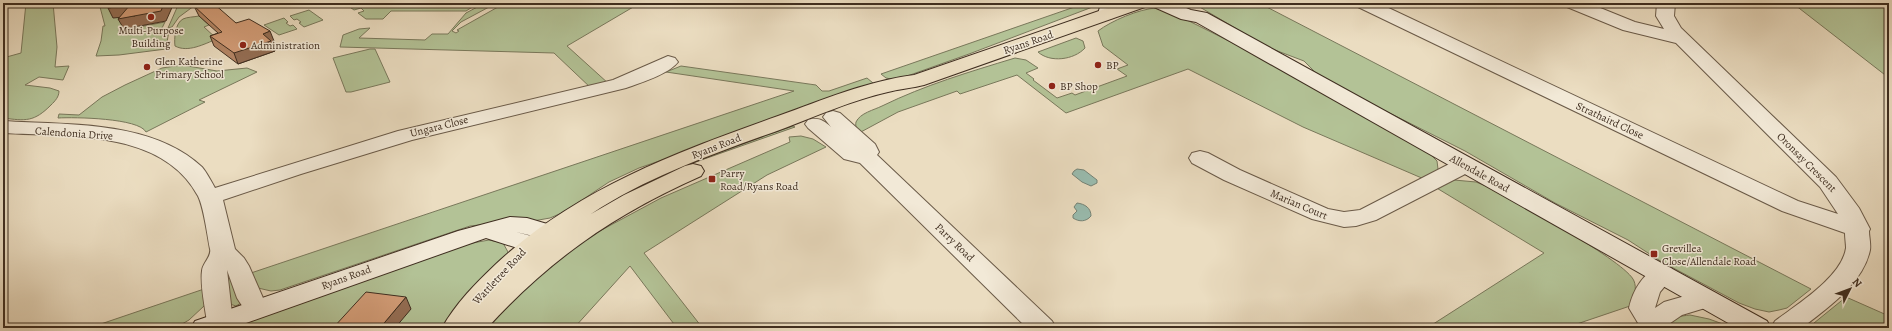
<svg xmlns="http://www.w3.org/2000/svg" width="1892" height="331" font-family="Alegreya,serif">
<rect width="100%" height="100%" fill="#ebddc1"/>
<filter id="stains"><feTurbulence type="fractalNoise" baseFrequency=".005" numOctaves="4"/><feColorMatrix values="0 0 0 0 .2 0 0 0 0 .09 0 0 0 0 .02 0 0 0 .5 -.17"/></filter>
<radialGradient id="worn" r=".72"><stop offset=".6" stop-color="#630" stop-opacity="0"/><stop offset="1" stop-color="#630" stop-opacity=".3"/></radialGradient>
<!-- green -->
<path fill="#b3c296" stroke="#79785b" d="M26 3H53L57 47 55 67 69 66 63 80 39 77 25 85 50 88 59 91C59 97 55 101 51 105 34 122 26 121 3 118V58L21 53Z
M99 3H125L130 16 118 31 165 22 160 32 169 30 166 49 119 55 96 56 101 41 103 26H105Z
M179 3H198L179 17 172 27 168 28Z
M344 3H479L466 11H391L383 19H366L358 13 364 11 361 8 354 10Z
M505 3H640L567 46 609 84 592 89 554 53 340 47 343 35 359 29 370 28 359 38 425 40 432 34H448L466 13 481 5 489 7 461 22 452 31 456 33 459 31 457 30Z
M1086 3H1103L969 54 896 80 886 78 881 74Z
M1193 3H1259L1811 289 1787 308 1779 310 1769 312 1755 309 1739 303 1662 262 1628 240 1555 203 1465 151 1332 84 1321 78 1304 61 1267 47Z
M1792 3H1889V78L1795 5Z
M1156 8 1165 9 1247 50 1426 150 1437 161 1438 169 1435 173 1424 179 1303 127 1188 69 1066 113 1017 75 960 94 957 91 898 112 859 133C857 129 855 127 856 122 860 113 874 110 882 106 925 85 969 72 1015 58L1026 60 1038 68 1026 73 1034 79 1033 80 1057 98 1072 93 1075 95 1127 76 1117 69 1128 65 1103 46 1098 31C1111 21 1139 9 1156 8Z
M309 10 323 20 304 27 299 23 301 22 297 19 294 20 290 16Z
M199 16 209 25 204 27 217 39C204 44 188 53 175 46 174 39 175 23 183 19 187 17 194 17 199 16Z
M284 18 288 22 286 23 290 26 293 25 297 29 279 35 264 25Z
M1076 38 1083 41 1085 48C1074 60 1050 63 1038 52Z
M370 49H375L390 82 351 92H346L333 58Z
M182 65 217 71 247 68 257 72 199 100 205 102 146 132C139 118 74 117 58 118L59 114 79 115 102 97 125 85 162 68Z
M681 66 816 85 822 91H829L867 78 873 83 871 88 639 168 609 182 564 212 550 218 533 221 506 222 470 226 280 290 271 291 258 288 248 274 794 91 666 72Z
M793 126 795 127 673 170 675 167Z
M801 136 813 139 826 147 767 175 644 253 701 326 694 328H677L630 266 574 328H488L531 281 583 240 661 198 790 142 789 137Z
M1454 180 1476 182 1493 189C1516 202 1627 262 1634 281 1637 288 1634 297 1633 305L1565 328H1427L1544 253 1435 187Z
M489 240 503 243 508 252 506 258 447 328H232L467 244Z
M226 271H229L241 303 236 306 230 304Z
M207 288V301L204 306 189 320 175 328H89Z
M1846 297 1889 316V328H1811L1814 323Z
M1690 315 1709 319 1734 328H1670C1670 317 1681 316 1690 315Z"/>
<!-- water -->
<path fill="#99bcaf" stroke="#758376" d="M1077 169 1084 170 1097 180V183L1091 186 1082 182 1072 174 1074 171Z
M1077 203C1085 204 1091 208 1091 216 1086 222 1079 222 1073 218V215L1077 211 1074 207Z"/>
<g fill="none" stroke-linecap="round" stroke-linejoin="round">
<defs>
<path id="street" d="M1355 3H1378L1798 201 1838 214 1820 187 1676 43 1623 30 1567 7 1564 3H1588L1635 22 1664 29 1656 16 1657 3H1675L1674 16 1681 28 1836 177 1859 208 1870 229 1869 231C1869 237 1871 244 1870 250 1863 284 1827 308 1802 328H1771L1775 321C1796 305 1842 277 1846 248 1846 244 1845 238 1845 233L1782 211 1358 7Z
M668 56 675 58 678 62C669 74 640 83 626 88L412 140 301 174 223 200 235 249 244 258 249 266 263 298 270 309 266 315 257 318 248 315 237 298 227 270 233 322 230 328H210L207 322C205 308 200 284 202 271 202 264 212 256 210 249 207 234 204 208 198 196 162 129 68 137 3 133V121C67 125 152 120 202 167 207 173 211 181 215 188L398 131 613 80Z
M833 111 840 113 875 144 879 152 877 155 1052 321 1056 328H1027L860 163 844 159 808 128 805 124 808 120C818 117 823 120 831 127L823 117 826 113Z
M1200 151 1208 153 1240 170 1328 209 1344 212 1360 210 1457 160 1465 158 1473 160 1476 165 1473 170 1376 220 1356 226 1344 227 1312 219 1224 180 1192 163 1189 158 1192 153Z
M1662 266 1671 268 1675 274 1660 292 1655 308 1664 302 1706 290 1715 293 1719 299 1715 305 1682 315 1666 326 1667 328H1641L1629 308C1633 290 1644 271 1662 266Z"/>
<path id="secondary" d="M1101 3H1119L1113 18 1107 19 1101 18 1098 14Z
M1151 3H1174L1191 10 1207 13 1767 321 1771 328H1737L1196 22 1181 19 1154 7Z
M510 217 527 218 554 226 558 231 554 236 546 239 516 232 539 238 542 244 539 250 530 252 486 238 232 328H191L195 321 458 231Z"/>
<path id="primary" d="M1122 3H1148L1145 7 924 85C912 88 900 89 888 92 853 100 819 115 785 128 719 152 650 175 591 214L624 195 685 166 693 164 701 166 704 171 701 176C615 214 550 259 487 328H442C456 303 476 283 496 264 576 189 677 152 778 116 823 100 867 81 914 75Z"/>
</defs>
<!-- street casing -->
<use href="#street" stroke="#6a5a48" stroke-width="2"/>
<!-- secondary casing -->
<use href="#secondary" stroke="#3f2e20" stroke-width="2"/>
<!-- primary casing -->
<use href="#primary" stroke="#3f2e20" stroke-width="2"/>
<!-- street -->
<use href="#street" fill="#f2e9d7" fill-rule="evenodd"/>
<!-- secondary -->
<use href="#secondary" fill="#f2e9d7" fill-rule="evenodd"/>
<!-- primary -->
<use href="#primary" fill="#ebddc1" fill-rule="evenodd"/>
</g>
<!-- wall -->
<path fill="#b58767" stroke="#3f2e20" d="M194 6 236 23 274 41 272 42 275 51 238 64 214 46 210 36 218 33 199 16Z"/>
<!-- shaded-wall -->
<path fill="#946e54" stroke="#3f2e20" d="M164 3H174L166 21 124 29 118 19Z
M130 5 135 16 113 18 108 8Z
M270 31 274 41 272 42 275 51 238 64 234 53 263 34Z
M406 297 411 309 395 328H380Z"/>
<!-- building -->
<path fill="#d39d78" stroke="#3f2e20" d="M112 3H164L161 11 118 19 130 5 108 8Z
M204 3H213L236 23 249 19 270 31 263 34 271 41 234 53 210 36 222 32 194 6Z
M366 292 406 297 380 328H333Z"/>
<!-- markers -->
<g fill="#8f2418" stroke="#f2e9d7" stroke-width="1.5">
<circle cx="151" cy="17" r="4"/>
<circle cx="243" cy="45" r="4"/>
<circle cx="1098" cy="65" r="4"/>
<circle cx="147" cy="67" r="4"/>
<circle cx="1052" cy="86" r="4"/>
<rect x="708" y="175" width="8" height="8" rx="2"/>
<rect x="1650" y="250" width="8" height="8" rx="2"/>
</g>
<g text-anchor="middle" stroke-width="3" stroke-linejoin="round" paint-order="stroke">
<!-- poi labels -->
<g font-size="11" fill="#3f2e20" stroke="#f2e9d7" text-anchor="start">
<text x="151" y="34" text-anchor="middle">Multi-Purpose<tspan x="151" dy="13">Building</tspan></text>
<text x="251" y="49">Administration</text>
<text x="155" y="65">Glen Katherine<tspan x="155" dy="13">Primary School</tspan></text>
<text x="1106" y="69">BP</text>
<text x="1060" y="90">BP Shop</text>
<text x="720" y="177">Parry<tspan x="720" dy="13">Road/Ryans Road</tspan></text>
<text x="1662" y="252">Grevillea<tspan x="1662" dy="13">Close/Allendale Road</tspan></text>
</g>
<!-- street labels -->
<g font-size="11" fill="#3f2e20" stroke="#f2e9d7">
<text transform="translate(1028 42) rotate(-19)" y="4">Ryans Road</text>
<text transform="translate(1610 120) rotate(25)" y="4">Strathaird Close</text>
<text transform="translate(439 126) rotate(-14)" y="4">Ungara Close</text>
<text transform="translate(74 133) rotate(4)" y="4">Calendonia Drive</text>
<text transform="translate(716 146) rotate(-21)" y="4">Ryans Road</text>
<text transform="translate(1807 162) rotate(45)" y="4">Oronsay Crescent</text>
<text transform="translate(1480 173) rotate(29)" y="4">Allendale Road</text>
<text transform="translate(1299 204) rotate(23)" y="4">Marian Court</text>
<text transform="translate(955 242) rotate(44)" y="4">Parry Road</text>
<text transform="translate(499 276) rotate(-47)" y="4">Wattletree Road</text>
<text transform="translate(346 277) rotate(-20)" y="4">Ryans Road</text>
</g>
</g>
<!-- margin -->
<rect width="1892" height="331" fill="none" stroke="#ebddc1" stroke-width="16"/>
<rect x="4" y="4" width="1884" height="323" fill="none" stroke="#3f2e20" stroke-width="2"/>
<rect x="8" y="8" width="1876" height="315" fill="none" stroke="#3f2e20"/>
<!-- north arrow -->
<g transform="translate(1850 289) rotate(48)" stroke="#f2e9d7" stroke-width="3" paint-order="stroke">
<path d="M0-3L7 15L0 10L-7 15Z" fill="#3f2e20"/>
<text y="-6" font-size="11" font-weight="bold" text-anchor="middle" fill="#3f2e20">N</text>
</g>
<rect width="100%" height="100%" filter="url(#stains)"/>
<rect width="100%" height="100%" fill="url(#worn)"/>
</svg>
